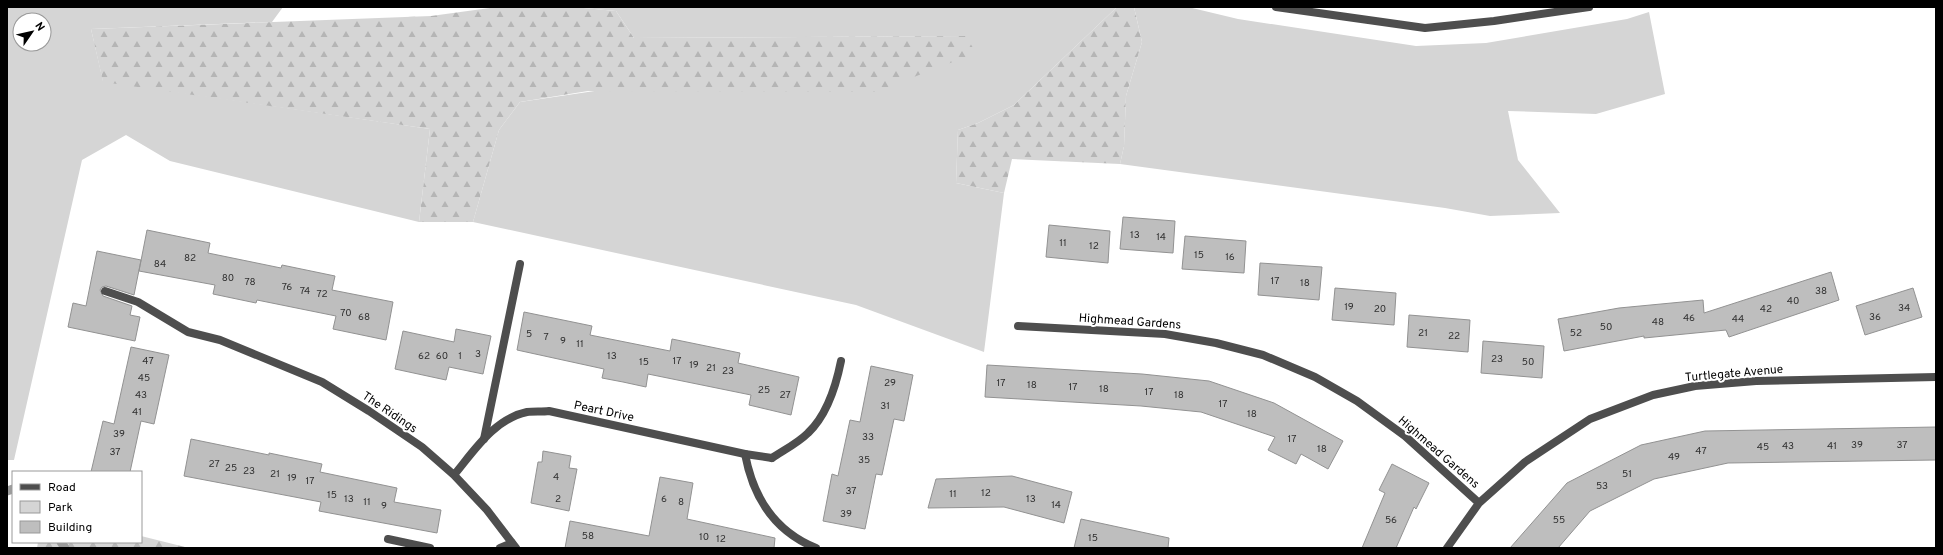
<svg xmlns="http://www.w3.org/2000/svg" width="1943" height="555" font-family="Overpass,sans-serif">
<defs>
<pattern id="forest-firs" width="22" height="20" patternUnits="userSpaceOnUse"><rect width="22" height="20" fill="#d5d5d5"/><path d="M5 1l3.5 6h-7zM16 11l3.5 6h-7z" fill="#b5b5b5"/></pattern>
</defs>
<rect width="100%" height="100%" fill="#fff"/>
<!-- green -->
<path fill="#d5d5d5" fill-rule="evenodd" d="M7 7H283L272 22 91 29 103 81 430 129 419 222 170 161 126 135 82 160 14 460H7ZM20 20H44V44H20Z
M573 7H1117L1014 105 978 123 958 130 956 183 1004 193 984 352 856 305 473 222 499 130 520 102 966 36 634 38 616 11Z
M1134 7H1188L1238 19 1416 46 1486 43 1627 19 1649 12 1665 94 1596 114 1508 111 1518 160 1560 213 1490 216 1445 208 1120 164 1124 146 1126 96 1142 42Z"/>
<!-- forest -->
<path fill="url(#forest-firs)" d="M497 7H573L616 11 634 38 966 36 976 53 875 92 588 91 520 102 499 130 473 222H419L430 129 103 82 91 29 431 16Z
M1117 7H1134L1142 42 1126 96 1124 146 1120 164 1012 159 1004 193 956 183 958 130 978 123 1014 105Z
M141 536 189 548H37L38 542H141Z"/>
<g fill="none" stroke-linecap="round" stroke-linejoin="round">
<!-- stream -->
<path stroke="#9c9c9c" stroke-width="9" d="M7 491 13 489
M61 542 65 548"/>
</g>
<!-- building -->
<path fill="#bebebe" stroke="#929292" d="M1123 217 1175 221 1173 253 1120 249Z
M1049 225 1110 231 1108 263 1046 257Z
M147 230 210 243 208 253 281 268 282 265 335 276 332 290 393 302 386 340 333 329 336 316 257 300 256 303 213 294 215 285 139 271Z
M1185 236 1246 241 1244 273 1182 269Z
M97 251 141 260 134 295 106 286 102 287 100 290 103 296 132 306 130 315 140 317 135 341 68 327 73 303 86 306Z
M1260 263 1322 267 1319 300 1258 295Z
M1831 272 1839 300 1729 337 1726 330 1644 338V336L1564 351 1558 319 1619 308 1703 300 1704 313Z
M1335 288 1396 293 1394 325 1332 320Z
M1913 288 1922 317 1865 335 1856 306Z
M524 312 592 326 590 335 670 351 672 339 740 353 738 363 799 377 791 415 749 405 751 395 648 374 646 387 623 382 602 378 604 369 517 350Z
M1409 315 1470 320 1468 352 1407 347Z
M456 329 491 336 483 374 449 367 446 380 395 369 403 331 454 342Z
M1483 341 1544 346 1542 378 1481 373Z
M131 347 169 355 154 424 141 421 130 472H91L103 421 114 424Z
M987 365 1142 374 1209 381 1274 403 1343 441 1328 469 1301 454 1296 464 1268 450 1275 437 1201 412 1141 406 985 397Z
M871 366 913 375 904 421 894 419 882 475 876 474 865 529 823 521 832 474 838 476 850 420 860 422Z
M1936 427V460L1728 463 1654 479 1590 511 1558 548H1510L1567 483 1641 445 1705 431Z
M191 439 269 455V453L322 464 320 472 397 488 394 502 441 510 437 533 319 511 321 502 184 476Z
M543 451 571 456 569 468 577 469 569 511 531 503 538 462H542Z
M1392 464 1429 483 1416 509 1414 507 1396 548H1362L1385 493 1379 490Z
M1012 476 1072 492 1064 523 1004 507 928 508 936 479Z
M660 477 693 483 687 519 775 538 774 548H565L570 521 649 536Z
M1081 519 1169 538 1168 548H1074Z"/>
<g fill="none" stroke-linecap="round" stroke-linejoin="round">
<!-- service -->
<path stroke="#4e4e4e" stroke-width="8" d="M484 439 520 264
M745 454C753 497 774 531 816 548
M772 458C784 450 798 443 808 433 827 415 836 386 841 361
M388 539 430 548
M500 548 512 543"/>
<!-- minor -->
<path stroke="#4e4e4e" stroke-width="8" d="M1276 7 1425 28 1494 21 1589 7
M105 291 138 302 188 332 220 340 322 382 369 411 422 447 454 475 487 510 516 548
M1018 326 1165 334 1216 343 1263 355 1315 377 1357 401 1405 436 1479 503
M454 475C474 451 494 419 527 412 534 411 542 412 549 411L745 454 772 458
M1447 548 1479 503 1525 462 1590 419 1653 395 1695 386 1756 381 1936 377"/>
</g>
<g text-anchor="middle" stroke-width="4" stroke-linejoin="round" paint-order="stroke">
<!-- number labels -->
<g font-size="10" fill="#303030">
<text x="1135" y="238">13</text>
<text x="1161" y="240">14</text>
<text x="1063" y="246">11</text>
<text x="1094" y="249">12</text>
<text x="1199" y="258">15</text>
<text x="1230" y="260">16</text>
<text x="190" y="261">82</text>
<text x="160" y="267">84</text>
<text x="228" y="281">80</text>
<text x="1275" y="284">17</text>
<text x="250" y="285">78</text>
<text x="1305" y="286">18</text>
<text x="287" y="290">76</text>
<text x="305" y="294">74</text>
<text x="1821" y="294">38</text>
<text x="322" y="297">72</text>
<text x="1793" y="304">40</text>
<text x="1349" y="310">19</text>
<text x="1904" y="311">34</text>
<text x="1380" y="312">20</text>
<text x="1766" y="312">42</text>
<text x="346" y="316">70</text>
<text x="364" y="320">68</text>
<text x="1875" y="320">36</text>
<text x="1689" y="321">46</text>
<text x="1738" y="322">44</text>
<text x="1658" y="325">48</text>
<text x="1606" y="330">50</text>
<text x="1423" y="336">21</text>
<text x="1576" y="336">52</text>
<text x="529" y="337">5</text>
<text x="1454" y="339">22</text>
<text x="546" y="340">7</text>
<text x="563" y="344">9</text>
<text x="580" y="347">11</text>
<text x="478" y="357">3</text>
<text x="424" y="359">62</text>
<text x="442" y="359">60</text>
<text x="460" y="359">1</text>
<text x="612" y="359">13</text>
<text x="1497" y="362">23</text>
<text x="148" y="364">47</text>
<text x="677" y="364">17</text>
<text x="644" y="365">15</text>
<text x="1528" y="365">50</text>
<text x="694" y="368">19</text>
<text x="711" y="371">21</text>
<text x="728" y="374">23</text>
<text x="144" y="381">45</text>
<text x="890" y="386">29</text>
<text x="1001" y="386">17</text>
<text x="1032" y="388">18</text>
<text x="1073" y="390">17</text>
<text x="1104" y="392">18</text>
<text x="764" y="393">25</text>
<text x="1149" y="395">17</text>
<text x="141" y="398">43</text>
<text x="785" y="398">27</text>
<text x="1179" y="398">18</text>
<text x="1223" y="407">17</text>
<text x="885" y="409">31</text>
<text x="137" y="415">41</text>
<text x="1252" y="417">18</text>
<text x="119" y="437">39</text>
<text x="868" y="440">33</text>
<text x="1292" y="442">17</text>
<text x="1857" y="448">39</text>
<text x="1902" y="448">37</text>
<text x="1788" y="449">43</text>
<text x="1832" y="449">41</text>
<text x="1763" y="450">45</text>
<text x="1322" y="452">18</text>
<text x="1701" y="454">47</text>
<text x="115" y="455">37</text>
<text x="1674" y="460">49</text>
<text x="864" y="463">35</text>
<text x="214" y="467">27</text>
<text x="231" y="471">25</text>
<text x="249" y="474">23</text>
<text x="275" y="477">21</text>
<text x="1627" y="477">51</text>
<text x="556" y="480">4</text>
<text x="292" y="481">19</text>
<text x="310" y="484">17</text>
<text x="1602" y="489">53</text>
<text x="851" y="494">37</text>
<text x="986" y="496">12</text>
<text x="953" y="497">11</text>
<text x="332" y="498">15</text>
<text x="349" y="502">13</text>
<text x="558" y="502">2</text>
<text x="664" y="502">6</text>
<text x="1031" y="502">13</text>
<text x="367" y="505">11</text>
<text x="681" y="505">8</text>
<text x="1056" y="508">14</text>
<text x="384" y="509">9</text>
<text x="846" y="517">39</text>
<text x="1391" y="523">56</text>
<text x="1559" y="523">55</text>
<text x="588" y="539">58</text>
<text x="704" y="540">10</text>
<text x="1093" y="541">15</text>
<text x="721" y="542">12</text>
</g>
<!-- street labels -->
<g font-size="12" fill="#000" stroke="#fff">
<text transform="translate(1130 321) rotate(4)" y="4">Highmead Gardens</text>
<text transform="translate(1734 373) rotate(-5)" y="4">Turtlegate Avenue</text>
<text transform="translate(604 411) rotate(12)" y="4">Peart Drive</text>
<text transform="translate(390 412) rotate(34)" y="4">The Ridings</text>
<text transform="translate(1439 452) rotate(41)" y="4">Highmead Gardens</text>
</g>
</g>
<!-- border -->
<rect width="1943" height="555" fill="none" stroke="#000000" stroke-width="16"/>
<!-- legend -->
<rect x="12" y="471" width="130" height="72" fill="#ffffff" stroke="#999999"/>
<rect x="20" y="484" width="20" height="6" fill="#4e4e4e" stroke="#999999"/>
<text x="48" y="491" font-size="12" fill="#000000">Road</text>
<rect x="20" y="501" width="20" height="12" fill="#d5d5d5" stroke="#999999"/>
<text x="48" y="511" font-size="12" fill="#000000">Park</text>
<rect x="20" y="521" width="20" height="12" fill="#bebebe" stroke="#999999"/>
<text x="48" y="531" font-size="12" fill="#000000">Building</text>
<!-- north arrow -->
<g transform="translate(32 32) rotate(56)"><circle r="19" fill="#ffffff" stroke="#999999"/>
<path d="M0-3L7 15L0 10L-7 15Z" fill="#000000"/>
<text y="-6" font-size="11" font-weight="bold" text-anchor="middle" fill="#000000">N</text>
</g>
</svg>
